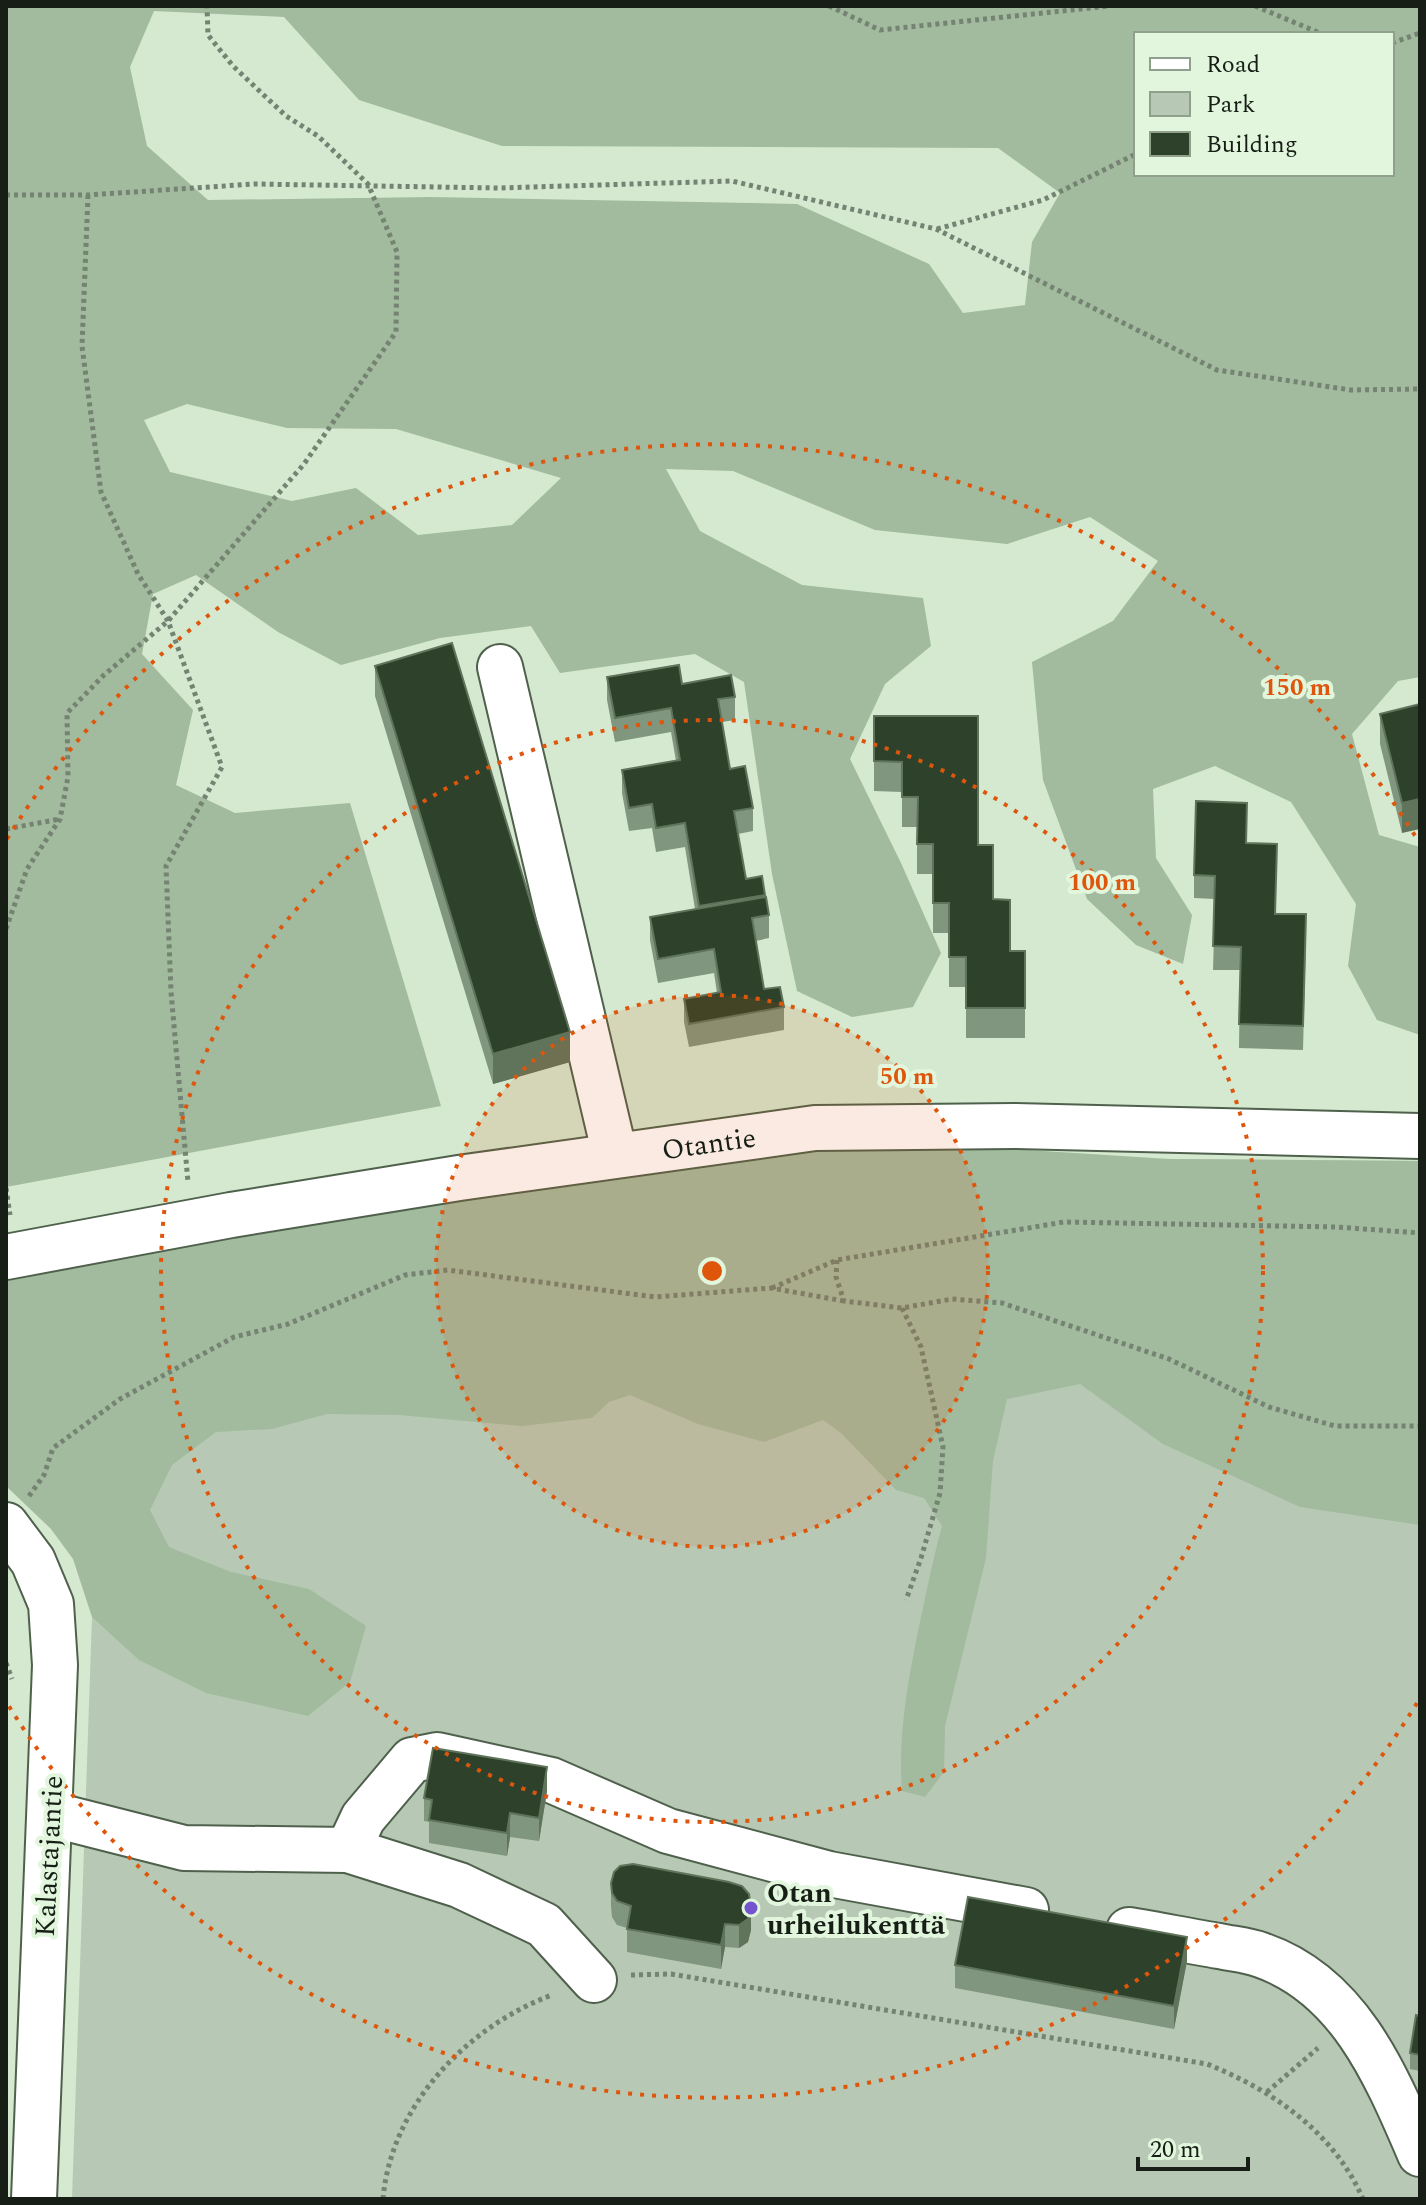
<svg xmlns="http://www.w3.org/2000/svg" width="1426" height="2205" font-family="Spectral,serif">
<rect width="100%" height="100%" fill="#d4e9d0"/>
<!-- green -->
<path fill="#b7c9b4" d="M1169 1159 1420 1161V2199H72L92 1617 191 1239Z"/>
<!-- forest -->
<path fill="#a2ba9e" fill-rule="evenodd" d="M6 6H1420V677L1398 681 1352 734 1379 835 1420 847V1035L1377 1020 1348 966 1356 904 1291 802 1215 766 1153 789 1156 858 1192 915 1183 964 1136 945 1087 899 1043 780 1032 662 1113 621 1158 561 1090 517 1007 544 875 530 733 471 666 469 700 531 802 585 923 598 931 646 885 684 850 759 901 863 941 953 913 1007 852 1017 797 991 772 874 744 682 695 654 560 673 531 626 440 638 341 665 278 632 196 575 153 594 142 654 193 710 176 785 235 813 350 803 441 1106 6 1187ZM154 11 284 17 359 100 502 146 998 148 1060 193 1032 242 1025 305 963 313 929 264 797 204 431 197 208 200 147 146 130 67ZM1136 34H1392V174H1136ZM187 404 287 428 396 429 561 478 512 525 418 535 356 488 292 501 170 472 144 420Z
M874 1140 1169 1159 1420 1161V1525L1300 1507 1163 1444 1080 1384 1007 1399 993 1461 986 1558 945 1726 944 1772 925 1797 902 1791C898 1737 907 1688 917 1636 925 1599 932 1563 942 1526L924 1498 896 1490 841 1433 823 1420 764 1442 698 1424 630 1395 609 1402 592 1418 522 1426 399 1415 327 1414 272 1429 216 1432 172 1465 150 1510 169 1547 231 1572 309 1589 366 1626 350 1682 308 1716 206 1693 139 1660 92 1617 73 1559 51 1529 6 1486V1276L627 1169Z"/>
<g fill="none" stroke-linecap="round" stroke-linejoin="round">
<defs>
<g id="minor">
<path d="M500 667 615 1155"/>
<path id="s1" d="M6 1257 231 1215 459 1178 815 1128 1014 1126 1420 1136"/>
<path d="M6 1525 33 1561 51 1604 55 1665 34 2199"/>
<path d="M50 1814 184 1848 348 1850 363 1818 412 1760 437 1755 551 1780 668 1831 829 1874 1026 1910"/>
<path d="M348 1850 459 1885 544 1925 594 1980"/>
<path d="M1129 1930C1159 1935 1189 1941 1219 1946 1233 1949 1248 1950 1261 1955 1349 1985 1386 2075 1420 2154"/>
</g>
</defs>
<!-- minor casing -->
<use href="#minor" stroke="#4f614c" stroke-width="48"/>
<!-- path -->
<path stroke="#758372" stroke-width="5" stroke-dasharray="4 4" stroke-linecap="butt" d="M829 6 880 30 1110 6
M1255 6 1322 34
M1392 43 1420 33
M6 195H88L254 184 499 188 732 181 936 229 1217 370 1351 390 1420 389
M88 195 82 346 101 492 138 574 168 621 222 767 166 866 171 992 188 1182
M937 229 1043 200 1136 154
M6 829 60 819
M6 929 27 869 60 819 68 777 67 713 104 675 168 621 304 464 396 332 397 252 368 184 318 136 286 116 233 66 208 35 207 6
M6 1188 10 1215
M837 1260 836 1277 844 1301 902 1308 952 1299 1002 1303 1169 1359 1269 1407 1335 1426H1420
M772 1288 837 1260 1064 1222 1336 1227 1420 1233
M902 1308 921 1347 943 1447 940 1493 921 1558 906 1600
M29 1496 44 1475 53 1448 120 1399 234 1337 288 1324 405 1275 448 1270 655 1297 771 1288 844 1301
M6 1663 12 1679
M631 1975 671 1974 1207 2064C1272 2090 1334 2132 1363 2199
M1267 2092 1318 2048
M383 2199C391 2105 468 2026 552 1995"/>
<!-- minor -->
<use href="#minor" stroke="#fff" stroke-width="44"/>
</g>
<!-- wall -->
<path fill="#81967e" d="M375 666 570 1062 493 1084 375 696Z
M607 677 682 684 735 697V720L722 722 730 769 753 808V831L738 834 746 879 762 876 769 915V938L756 941 764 989 784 1007V1030L689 1047 684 1022V999L717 993 714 973 658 983 650 940V917L695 909 685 847 656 852 652 828 629 831 622 793V770L676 761 671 732 615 742 607 700Z
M1420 704 1402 833 1380 744V714Z
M874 716 978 845 993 899 1010 951H1025V1038H966V987H949V933H933V874H917V827H902V792L874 791Z
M1246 843 1277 867 1275 914 1306 938 1303 1050 1239 1048 1240 970H1213L1215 899 1194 898V875Z
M547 1791 539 1841 510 1837 507 1856 429 1843V1822L424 1821V1798Z
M614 1872 751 1930 748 1942 739 1948 725 1947 721 1969 627 1952V1928L617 1925 612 1917 611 1906V1883Z
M1187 1961 1174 2029 955 1988V1965Z
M1420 2016V2071L1410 2069V2053Z"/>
<!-- shaded-wall -->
<path fill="#60745c" d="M1420 799V829L1402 833V803Z
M570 1032V1062L493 1084V1054Z
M547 1767V1791L539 1841V1818Z
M510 1813V1837L507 1856V1833Z
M751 1907V1930L748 1942 739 1948V1925Z
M725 1924V1947L721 1969V1945Z
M1187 1937V1961L1174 2029V2006Z"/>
<!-- building -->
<path fill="#2e422b" stroke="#60745c" stroke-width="2" d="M452 643 570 1032 493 1054 375 666Z
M679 665 682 684 731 675 735 697 718 699 730 769 745 766 753 808 734 811 746 879 762 876 765 895 699 906 685 823 656 828 652 804 629 808 622 770 680 760 671 708 615 718 607 677Z
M1420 704V799L1402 803 1380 714Z
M874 716H978V845H993V899L1010 900V951H1025V1008H966V957H949V903H933V844H917L918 797H902V762L874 761Z
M1196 801 1247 803 1246 843 1277 844 1275 914H1306L1303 1026 1239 1024 1241 947 1213 946 1215 876 1194 875Z
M766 897 769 915 752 918 764 989 780 987 784 1007 689 1024 684 999 721 992 714 949 658 959 650 917Z
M433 1748 547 1767 539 1818 510 1813 507 1833 429 1820 432 1800 424 1798Z
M633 1864 729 1882 742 1886 749 1894 751 1907 748 1919 739 1925 725 1924 721 1945 627 1929 631 1906 617 1901 612 1893 611 1883 614 1872 620 1866Z
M968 1897 1187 1937 1174 2006 955 1965Z
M1416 2015 1420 2016V2055L1410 2053Z"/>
<!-- distance rings -->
<circle cx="712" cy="1271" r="276" fill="#de560c" fill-opacity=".12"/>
<g fill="none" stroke="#de560c" stroke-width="4" stroke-dasharray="4 8">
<circle cx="712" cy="1271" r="276"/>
<circle cx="712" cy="1271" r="551"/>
<path d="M1417 1703A827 827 0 0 1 7 1703M7 839A827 827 0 0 1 1417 839"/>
</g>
<!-- markers -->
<circle fill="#7354ce" stroke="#e1f6dd" stroke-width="3" cx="751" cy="1908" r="8"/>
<g text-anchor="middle" stroke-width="8" stroke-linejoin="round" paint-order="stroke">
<!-- street labels -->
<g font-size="28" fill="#161e15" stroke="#e1f6dd">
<text dy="10" stroke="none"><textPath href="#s1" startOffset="712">Otantie</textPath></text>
<text transform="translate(48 1856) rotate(-87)" y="10">Kalastajantie</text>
</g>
<!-- poi labels -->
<g font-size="28" font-weight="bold" fill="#161e15" stroke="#e1f6dd" text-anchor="start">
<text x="767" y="1902">Otan<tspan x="767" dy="32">urheilukenttä</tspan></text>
</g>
</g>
<circle cx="712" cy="1271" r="12" fill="#de560c" stroke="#e1f6dd" stroke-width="4"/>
<g font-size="24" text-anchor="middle" font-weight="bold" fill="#de560c" stroke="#e1f6dd" stroke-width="8" stroke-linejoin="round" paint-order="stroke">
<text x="1297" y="695">150 m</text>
<text x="1102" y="890">100 m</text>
<text x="907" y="1084">50 m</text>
</g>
<!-- border -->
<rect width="1426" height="2205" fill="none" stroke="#161e15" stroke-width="16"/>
<!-- legend -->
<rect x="1134" y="32" width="260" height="144" fill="#e1f6dd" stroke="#90a08d" stroke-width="2"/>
<rect x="1150" y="58" width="40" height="12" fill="#ffffff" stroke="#90a08d" stroke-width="2"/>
<text x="1206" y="72" font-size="24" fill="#161e15">Road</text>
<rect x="1150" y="92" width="40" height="24" fill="#b7c9b4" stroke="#90a08d" stroke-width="2"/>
<text x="1206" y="112" font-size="24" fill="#161e15">Park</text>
<rect x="1150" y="132" width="40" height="24" fill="#2e422b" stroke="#90a08d" stroke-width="2"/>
<text x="1206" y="152" font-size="24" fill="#161e15">Building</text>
<!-- scale -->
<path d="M1138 2157v12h110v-12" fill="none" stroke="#161e15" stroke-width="4"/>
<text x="1150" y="2157" font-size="24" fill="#161e15" stroke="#e1f6dd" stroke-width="6" paint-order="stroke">20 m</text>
</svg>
